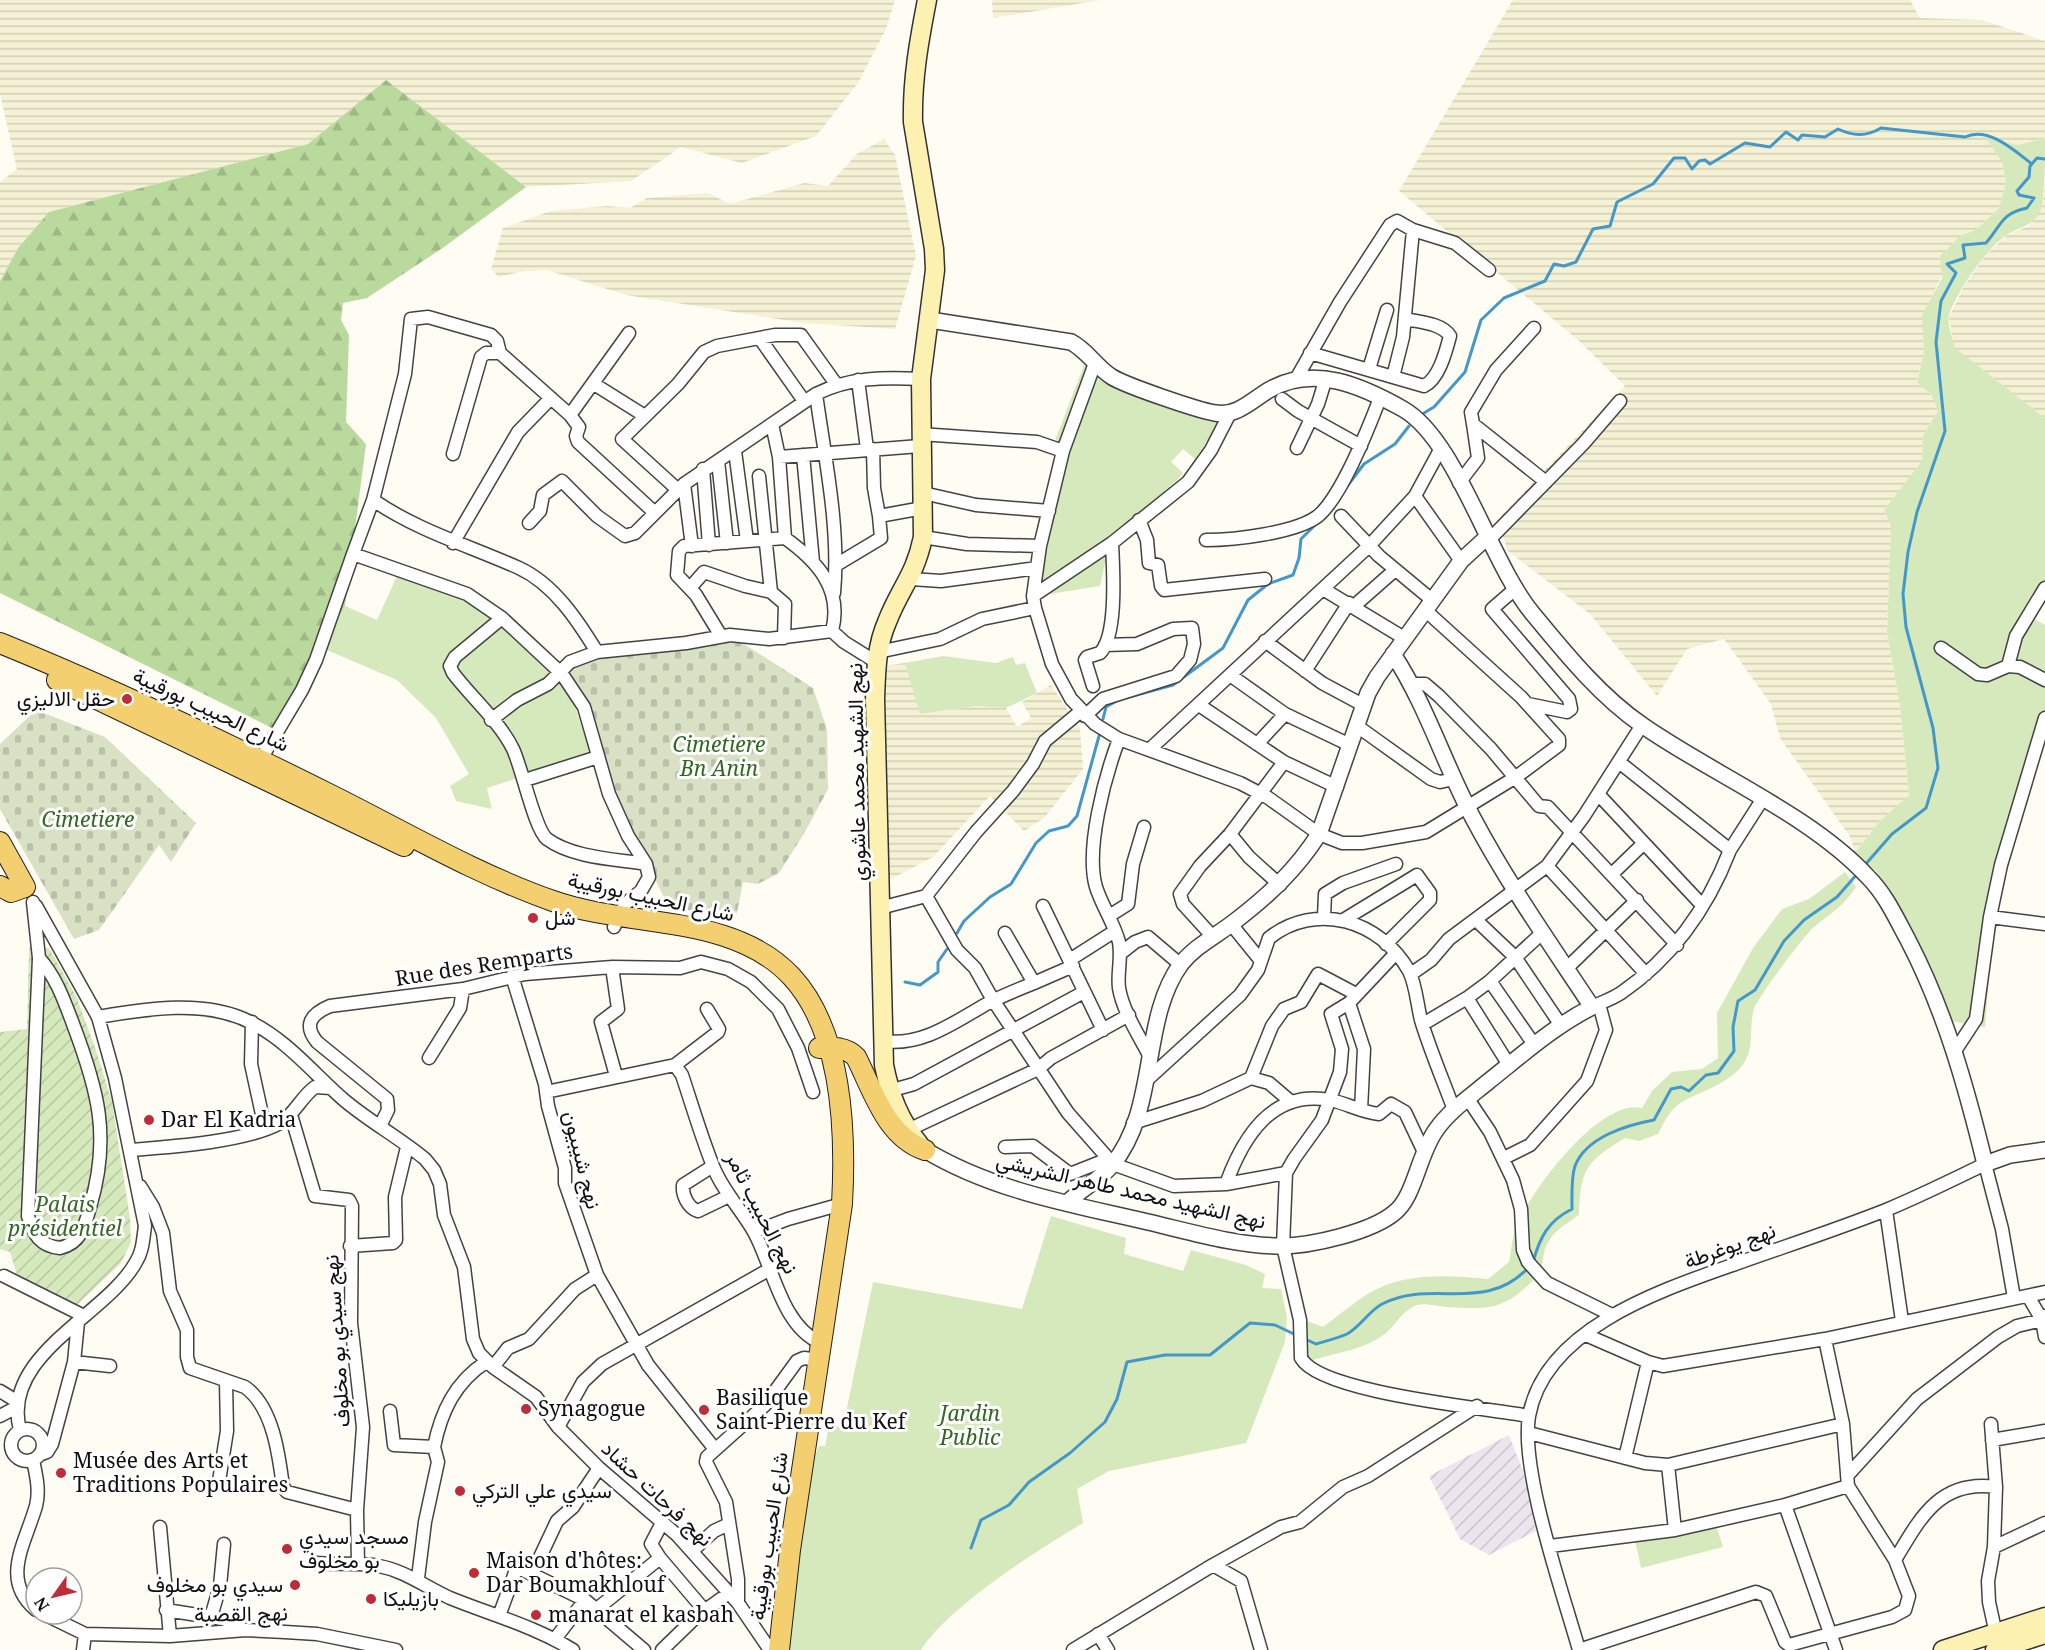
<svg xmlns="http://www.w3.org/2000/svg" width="2045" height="1650" font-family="'Noto Serif',Vazirmatn,serif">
<defs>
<pattern id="industrial-furrows" width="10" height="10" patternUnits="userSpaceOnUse" patternTransform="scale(1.5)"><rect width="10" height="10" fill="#ede5ee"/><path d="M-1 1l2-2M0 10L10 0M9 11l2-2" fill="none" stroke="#cac3cb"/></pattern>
<pattern id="farmland-rules" width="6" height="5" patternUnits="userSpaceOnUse" patternTransform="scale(1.5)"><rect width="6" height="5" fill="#f4f1d4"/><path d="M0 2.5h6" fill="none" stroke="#d0ceb5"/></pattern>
<pattern id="forest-firs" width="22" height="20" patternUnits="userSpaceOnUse" patternTransform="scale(1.5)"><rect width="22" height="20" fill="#bad99d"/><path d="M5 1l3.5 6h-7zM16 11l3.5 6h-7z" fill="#9fb986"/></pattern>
<pattern id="cemetery-stones" width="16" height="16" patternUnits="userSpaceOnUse" patternTransform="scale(1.5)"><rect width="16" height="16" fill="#d9e1c4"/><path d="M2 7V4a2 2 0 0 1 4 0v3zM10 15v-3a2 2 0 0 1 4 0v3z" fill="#b9c0a7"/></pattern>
<pattern id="garden-furrows" width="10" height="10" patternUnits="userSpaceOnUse" patternTransform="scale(1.5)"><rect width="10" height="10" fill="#d5e9bd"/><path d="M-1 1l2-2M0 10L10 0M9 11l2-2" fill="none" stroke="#b6c7a1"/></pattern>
</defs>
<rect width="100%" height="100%" fill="#fffcf4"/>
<!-- industrial -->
<path fill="url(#industrial-furrows)" d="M1509 1435 1523 1471 1536 1531 1489 1555 1460 1539 1429 1476Z"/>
<!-- farmland -->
<path fill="url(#farmland-rules)" d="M0 0H895L886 29 858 83 816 136 742 163 681 147 631 181 526 187 386 80 308 144 49 212 18 248 0 281V182L17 169 0 94Z
M992 0H1100L993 18Z
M1513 0H1910L1920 18 1982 20 2045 41V138L2018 145 2002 162 2006 184 1999 208 1976 230 1961 235 1923 315 1924 351 1917 382 1931 394 1938 411 1923 435 1922 461 1884 510 1891 526 1887 632 1900 706 1909 796 1880 821 1855 853 1851 838 1780 738 1771 704 1724 639 1687 649 1657 696 1590 614 1508 551 1497 520 1625 386 1577 339 1399 191Z
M884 139 895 155 916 256 895 329 803 323 626 295 547 270 519 272 499 277 491 269 503 228 551 211 607 206 630 208 647 198 708 193 730 204 804 183 828 186 857 154Z
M2045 187V418L1954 348 1949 317 1964 286 1986 255 2007 235 2029 226 2042 207Z
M905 663 921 714 976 706 1006 708 1017 727 1031 718 1022 702 1051 685 1080 729 1083 769 1044 818 1024 831 990 796 933 857 889 880 879 724 882 666Z"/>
<!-- grass -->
<path fill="#d5e9bd" d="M1986 138 2018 145 2045 138C2045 161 2045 185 2042 206 2037 225 2022 226 2008 234 1988 246 1955 294 1949 316 1947 325 1953 339 1955 348L2045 418V592L2031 617 2045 625V736L2000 884 1993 924 1985 1027 1951 1021 1891 894 1876 871 1855 853 1880 821 1909 795 1900 706 1887 632 1891 526 1884 510 1922 461 1923 435 1938 411 1931 394 1917 383 1924 351 1922 315 1942 278 1940 256 1961 235 1976 230 1999 208 2006 183 2002 162Z
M1086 360 1223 417 1195 459 1183 449 1171 462 1183 473 1178 479 1135 518 1111 536 1100 586 1037 596 1058 467 1056 438Z
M397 576 466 597 498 618 524 630 574 704 591 754 487 788 492 809 456 801 450 786 469 774 436 718 397 680 322 648 345 606 377 620Z
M943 656 996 663 1013 657 1016 665 1025 663 1037 693 1006 708 976 706 920 714 905 663Z
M1845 872 1856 887C1841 909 1833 911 1813 928 1803 937 1758 997 1754 1009 1748 1028 1756 1050 1741 1067 1724 1086 1703 1090 1682 1102 1670 1109 1664 1122 1658 1134L1639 1141 1625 1138C1586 1162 1581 1168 1579 1215 1554 1232 1543 1238 1542 1271 1506 1309 1496 1310 1445 1307 1437 1306 1424 1303 1417 1305 1403 1310 1396 1324 1386 1333 1367 1349 1336 1353 1313 1360L1305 1355 1304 1320 1323 1327C1338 1316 1353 1303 1369 1293 1405 1272 1447 1275 1488 1279L1509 1262C1511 1252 1512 1240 1515 1230 1527 1195 1600 1097 1642 1108L1652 1091 1672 1072 1702 1069 1718 1058 1717 1013 1753 948 1782 909 1809 899Z
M1051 1216 1126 1238 1124 1254 1183 1271 1191 1250 1246 1265 1265 1274 1262 1288 1281 1289 1287 1317 1285 1342 1246 1443 1109 1471 1077 1489 1083 1523C1038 1550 949 1606 921 1650H782L807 1457 816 1453 819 1446H825L829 1426 843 1427 873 1282 1022 1309Z
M1713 1516 1723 1547 1641 1568 1634 1535Z"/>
<!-- forest -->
<path fill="url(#forest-firs)" d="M386 80 526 187 444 247 367 298 343 303 341 320 349 335 346 422 366 444 345 606 276 730 0 593V281L18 248 49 212 308 144Z"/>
<!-- cemetery -->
<path fill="url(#cemetery-stones)" d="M736 639 813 688 827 729 828 789 805 832 779 873 758 884 743 882 737 913 670 909 624 818 585 699 565 668 590 659Z
M36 710 105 737 196 823 171 862 159 845 99 930 74 939 0 809V744Z"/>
<!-- garden -->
<path fill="url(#garden-furrows)" d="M29 947 49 948 76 996 96 1050 112 1102 130 1218 131 1242 121 1263 74 1308 17 1275 10 1252 0 1249V1032L27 1029Z"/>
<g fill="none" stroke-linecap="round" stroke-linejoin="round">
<!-- stream -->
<path stroke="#4398c9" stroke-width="3" d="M1424 413 1434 407 1465 372 1481 320 1504 298 1545 281 1554 264 1564 266 1576 262 1593 229 1610 226 1617 202 1653 184 1674 158H1685L1692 169 1699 161 1705 160 1710 164 1745 143 1770 147 1786 132 1798 140 1802 135 1825 137 1838 129C1853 136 1866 137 1881 128L1965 137C1988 126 2014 150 2032 164
M1345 489 1364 464 1395 444 1409 426
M1129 697 1173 685 1223 648 1248 600 1268 584 1293 575 1299 558 1301 539 1316 524
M1103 719 1106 707 1120 699
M1864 866 1892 834 1926 808 1938 768 1933 728 1906 627 1903 594 1908 552 1917 512 1945 431 1936 342 1941 301 1956 273 1947 264 1965 258 1963 245 1986 243C2001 226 2001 213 2027 208L2034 198 2019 195 2017 191 2029 177 2030 166 2037 158 2045 159
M957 933 964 921 990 897 1011 884 1036 843 1049 831 1068 826 1077 816 1099 736
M905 982 920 985 938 972V962L947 949
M1533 1262C1540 1237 1548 1221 1572 1209 1572 1196 1571 1178 1575 1166 1586 1137 1627 1125 1654 1120L1671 1089 1681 1087 1689 1091 1706 1075 1718 1073 1734 1051 1733 1027 1738 1001 1755 990 1784 941 1804 920 1837 897 1858 873
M1305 1339 1316 1344C1326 1341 1338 1338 1347 1334 1360 1327 1369 1311 1382 1304 1433 1278 1484 1315 1529 1267
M971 1548 981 1520 1009 1505 1029 1482 1070 1453 1105 1422 1117 1399 1127 1362 1165 1355H1210L1250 1323 1275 1325 1296 1335"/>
<defs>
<path id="minor" d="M1413 230 1455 243 1489 270
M1534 328 1496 370 1471 412 1473 424 1546 482
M761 340 804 401
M1310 353 1424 386C1439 379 1446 351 1450 336 1442 323 1419 322 1405 319
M1369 369 1387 310
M1296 379 1340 302 1390 225 1397 221 1413 230 1403 337 1393 377
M858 380 867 449
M594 384 645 416
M816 394C825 459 840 528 834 593
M1282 399 1298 411 1361 446
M570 415 629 333
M772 424 779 457 785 538
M920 434 1037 442 1063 451 1040 546 1033 596 1035 608 1052 664 1071 699 1095 724 1119 739 1240 783 1267 797 1319 834 1342 843H1362L1426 832 1516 777 1559 745V739L1521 697 1425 610
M1297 448 1318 404 1326 378
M873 449 874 488 879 516
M735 451 747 541
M1063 451 1095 363
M453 454 481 357 486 353H500L570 415 579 427 576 436 578 442 655 513
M803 455 813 562
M779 457 920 446
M718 461 727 543
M703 469 709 545
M1459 483 1478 458 1473 424
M684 484 692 546
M678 490 622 439 678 384 704 352 717 346 775 335H801L836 384
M923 493 976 505 1049 511
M1415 496 1461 561
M1341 516 1379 556 1432 600
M1139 520 1147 540 1149 563 1158 565 1161 586 1164 590 1265 579
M529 523 540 511 543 495 562 481 597 516 625 536 635 533 684 484 816 394C850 377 884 377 921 379
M923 537 967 544 1040 546
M1206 540C1234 540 1296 533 1318 516 1341 497 1369 427 1380 398
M1488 541 1583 444 1620 401
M453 543 518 432 551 398
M353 554 373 500
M836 565 881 538 879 516 923 508
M911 579 941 581 1037 568
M690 588 704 572 745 586 771 592 759 476
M1323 589 1404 638
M1515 589 1492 609 1569 699 1571 709 1567 712 1528 704
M771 592 785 604 784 638
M1033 596 1112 543 1188 482 1211 450 1230 413
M1354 606 1395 570
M502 618 455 657 450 666 453 673C471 697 500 722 513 749 522 768 535 830 547 839 573 858 615 859 646 864
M721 636 696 595 677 575 679 551 684 546 785 538C817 561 843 589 832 631L844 642 876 662
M1265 641 1322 683 1363 705
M1941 648 1978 674 1987 675 2008 666 2020 667 2045 680
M597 652 686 643 730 635 769 639 832 631
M878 652 940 639 982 619 1035 608
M2008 666 2016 636 2045 588
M1305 671 1349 603
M1230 675 1285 714 1350 745
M1412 684H1425L1439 696 1491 749 1539 806 1548 807 1677 945
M1093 686 1085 660 1087 657 1100 653C1118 635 1113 567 1112 543
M1199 705 1284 762 1337 787
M1085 716 1103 699 1176 676 1190 660 1194 644 1192 628 1173 629 1137 644 1105 645
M491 720 517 700 548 684 570 662 597 652C578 621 554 584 519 568 470 546 418 531 373 500L405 374 411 319 428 317 491 335 497 341 500 353
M1357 726 1431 779 1440 782 1454 779
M1119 739C1105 776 1085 849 1096 887 1102 906 1114 923 1119 942 1122 958 1117 973 1119 988 1123 1012 1140 1037 1151 1059
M1257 744 1285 714
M1149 750 1369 546 1415 496 1441 448
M258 764 302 690 316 660 353 554 467 594 502 618 562 674 584 707 609 794 628 836 646 864 649 877 641 891 625 904 614 927
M525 780 598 757
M1598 794 1702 905
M1230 834 1249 857 1280 885
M1730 850 1762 800
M1547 866 1646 974
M1612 874 1644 843
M926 896 957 950 975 968 993 1000 1068 1113 1113 1164 1174 1186 1226 1184 1286 1173
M33 902 39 958 28 1216C33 1234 40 1246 60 1248 81 1243 85 1226 90 1207 111 1137 98 1090 73 1024 64 1000 56 977 39 958
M1043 906 1103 1030
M880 908 926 896 976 832 1013 791 1033 764 1045 741 1081 711
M1109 916 1128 904 1133 864 1144 827
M1324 917 1325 894 1343 883 1396 864
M1990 917 2045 924
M1345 919 1417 875 1430 893V900L1386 944
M1476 920 1515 957 1560 1024
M1231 924 1261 961
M1005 933 1034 983 1073 966
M1213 937 1183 904 1180 894 1200 866 1230 834 1284 762
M1121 953 1135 942 1148 937 1181 965
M1396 953 1349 1003 1331 1014 1342 1049 1340 1072 1322 1120 1294 1159 1286 1173 1283 1246 1300 1320 1301 1358C1320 1393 1486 1408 1529 1416
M1071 959 1115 931
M612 967 618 1009 601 1022 616 1076
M1566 969 1637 900
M1411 974 1431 960 1449 939 1547 866 1584 816 1642 725
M512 976 545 1084 548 1106 565 1168V1183L597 1275 648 1365 714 1448
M1490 981 1533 1043
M1349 1003 1364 1049 1361 1110
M1592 1007C1602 1002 1612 999 1621 993 1672 958 1708 907 1730 850L1619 762
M98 1017C146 1009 205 999 250 1022 287 1040 314 1074 344 1100 370 1122 400 1138 425 1159L434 1170 440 1184 444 1215 464 1267 473 1339 479 1353 493 1367 536 1397 558 1427 599 1468 677 1535 738 1603 770 1650
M252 1022 251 1064 265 1128
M1423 1024 1467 998
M882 1041C923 1047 956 1021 990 1002 1004 995 1019 989 1034 983
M1955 1051 1976 1019 1990 917 2001 865 2045 718
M429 1058 460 1008 463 989
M675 1065 682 1075C692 1105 701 1136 713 1166 722 1190 741 1209 754 1232 773 1266 781 1326 821 1343
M675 1065 718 1032 719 1029 707 1009
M1509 1065 1467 998 1490 981 1541 934
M1251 1078 1269 1083 1290 1101
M1148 1079 1240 995 1258 970 1269 938C1316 901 1380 920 1409 971 1416 985 1417 1004 1421 1020 1430 1050 1443 1080 1454 1110
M889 1091 914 1084 1084 992
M546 1092 675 1065
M1468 1099 1490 1132 1513 1180 1521 1209 1523 1250 1528 1262 1547 1283 1612 1315
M291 1115 315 1196 349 1200 352 1206 351 1323 363 1427 357 1510 358 1564
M1133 1123 1202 1101 1251 1078 1272 1026 1284 1009 1301 1002 1318 974 1356 994
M380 1126 388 1110 387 1099 317 1042C303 1025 311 1014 330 1006L463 989 525 974 612 967 680 968 701 962 728 969 751 982 778 1009 798 1048 813 1092
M908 1130 1038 1069 1051 1058 1129 1015
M1005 1147 1033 1146 1070 1174 1108 1159
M130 1150C170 1147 246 1142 280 1123 295 1114 301 1097 315 1087L331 1088
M1504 1158 1530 1145 1587 1081 1606 1030 1599 1004
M713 1166 683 1185C682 1195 688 1208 698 1211L729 1196
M1226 1184C1243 1137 1272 1089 1330 1100 1346 1103 1361 1112 1379 1114L1391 1104 1405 1112 1423 1150
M140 1186 153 1207 163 1233 170 1291 187 1330V1357L190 1368 245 1387C273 1407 279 1455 283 1487L287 1492 357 1510
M1886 1210 1902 1321
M754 1232 788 1219 842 1204
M350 1246 393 1243 396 1240 395 1197 407 1147
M4 1276 84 1316
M2028 1296 2042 1320 2045 1337
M1586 1335 1648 1362 1663 1366 1825 1339 2045 1292
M74 1362 110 1366
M493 1367 508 1348 529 1339 575 1289 597 1275
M0 1391 18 1402
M390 1411 394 1445 434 1447
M0 1416 15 1408
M1991 1424 1996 1487 1994 1547 1988 1581 1989 1602 1997 1639
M558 1427 583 1382 602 1364 770 1269
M11 1445a16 16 0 1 1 32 0a16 16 0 1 1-32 0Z
M20 1430C0 1355 107 1315 136 1262 143 1251 143 1239 145 1226L115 1078 98 1017 36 906
M1529 1433 1645 1463 1668 1465 1843 1424
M1992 1440 2045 1431
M434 1447C441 1412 455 1382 486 1362
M39 1455 47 1452 52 1444 74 1362 78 1322
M1625 1458 1648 1362
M33 1460C36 1475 40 1490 36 1506 25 1544 0 1580 36 1610
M1668 1465 1675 1530
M1847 1476 1917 1399 1998 1337 2017 1326 2042 1320 2045 1316
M219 1481 227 1431 226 1382
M1785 1505 1836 1650
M160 1527 170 1636
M1550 1546 1675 1530 1785 1505 1848 1486
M1994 1547 2045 1523
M692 1551 714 1531 729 1524
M660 1558 705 1611
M1895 1560C1920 1518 1940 1479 1996 1487
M315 1563C336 1565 358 1562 379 1566 406 1571 425 1587 450 1598 492 1615 534 1626 573 1650
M1213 1565 1241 1581 1261 1650
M533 1572 557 1521 573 1507 599 1468
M418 1578 425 1522 438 1462 434 1447
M738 1603V1579L726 1502 706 1462 707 1457 765 1405 797 1361 804 1358 818 1360
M598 1608 660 1558 651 1544 662 1523
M166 1610 223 1619 245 1630
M44 1614 85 1634 170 1636 246 1630 285 1632 317 1634 396 1650
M499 1616 517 1567 585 1600 644 1650
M211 1617 220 1586 224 1544
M1098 1634 1108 1650
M555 1639 585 1600
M83 1650 85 1634
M662 1650 697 1616 729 1593
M1073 1650 1213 1565 1281 1527 1300 1522 1343 1487 1368 1476 1477 1406
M1579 1650C1563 1593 1520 1471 1529 1416 1545 1326 1668 1288 1741 1262 1789 1245 1838 1229 1886 1210 1920 1196 1952 1180 1985 1164L2002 1229 2014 1298
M1579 1650 1756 1592 1766 1596 1785 1642 1789 1645 1892 1617 1905 1610 1909 1596 1895 1560 1848 1486 1843 1424 1825 1339"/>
<path id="tertiary" d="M930 320 1071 342C1088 351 1096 367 1112 377 1127 386 1197 410 1215 413 1237 417 1252 400 1269 390 1314 364 1362 386 1403 409 1457 440 1489 561 1533 614 1566 654 1600 696 1642 725 1712 774 1811 815 1868 877 1886 895 1896 918 1908 940 1945 1011 1966 1086 1985 1164L2010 1155 2045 1150
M925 1150C993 1191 1071 1204 1148 1222 1191 1232 1237 1246 1281 1246 1311 1246 1371 1232 1394 1213 1415 1197 1418 1155 1436 1130 1449 1111 1471 1096 1489 1081 1523 1054 1553 1027 1592 1007 1551 945 1508 884 1473 818 1444 764 1427 706 1393 654
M1067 1203C1081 1189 1100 1180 1112 1165 1159 1109 1140 1020 1181 964 1195 946 1216 936 1234 922 1268 896 1296 870 1319 834L1368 693 1377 677 1461 561 1486 538"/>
<path id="secondary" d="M919 1144C899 1120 890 1095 884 1065L875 699C876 673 876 647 887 622 900 588 915 576 923 537L921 379 935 270 934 249 913 122C912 80 919 41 927 0
M1943 1650 2045 1617
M1995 1650 2045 1634"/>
<path id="primary" d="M0 643C113 689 223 741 333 796 405 832 476 874 553 901 629 928 733 913 792 977 843 1033 846 1133 842 1204L790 1550 779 1650
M57 680 404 846
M0 842 25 887 11 892 0 886
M819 1048C833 1047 846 1047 856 1057 873 1090 886 1137 925 1150"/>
</defs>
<!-- minor casing -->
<use href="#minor" stroke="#434343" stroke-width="15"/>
<!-- tertiary casing -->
<use href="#tertiary" stroke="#434343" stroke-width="18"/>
<!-- secondary casing -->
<use href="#secondary" stroke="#323232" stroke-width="21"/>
<!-- primary casing -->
<use href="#primary" stroke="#212121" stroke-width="22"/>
<!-- minor -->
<use href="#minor" stroke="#fff" stroke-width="12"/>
<!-- tertiary -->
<use href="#tertiary" stroke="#fff" stroke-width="15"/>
<!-- secondary -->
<use href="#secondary" stroke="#fcf1b1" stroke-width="18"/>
<!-- primary -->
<use href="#primary" stroke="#f3cf6f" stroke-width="20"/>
</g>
<!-- markers -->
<g fill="#bd2c37" stroke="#fff" stroke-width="2">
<circle cx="127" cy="699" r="6"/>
<circle cx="533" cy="918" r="6"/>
<circle cx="149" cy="1120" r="6"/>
<circle cx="526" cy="1409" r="6"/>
<circle cx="704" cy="1410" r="6"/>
<circle cx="61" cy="1473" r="6"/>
<circle cx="460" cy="1491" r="6"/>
<circle cx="287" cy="1549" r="6"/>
<circle cx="474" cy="1573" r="6"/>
<circle cx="295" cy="1585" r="6"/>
<circle cx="371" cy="1599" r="6"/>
<circle cx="536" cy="1615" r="6"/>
</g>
<g text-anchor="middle" stroke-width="6" stroke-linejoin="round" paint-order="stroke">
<!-- poi labels -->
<g font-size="21" fill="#101010" stroke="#fff" text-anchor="start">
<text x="115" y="706" text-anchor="end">حقل الاليزي</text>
<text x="545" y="925">شل</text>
<text x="161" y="1127">Dar El Kadria</text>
<text x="716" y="1405">Basilique<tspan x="716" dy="24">Saint-Pierre du Kef</tspan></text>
<text x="538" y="1416">Synagogue</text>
<text x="73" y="1468">Musée des Arts et<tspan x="73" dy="24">Traditions Populaires</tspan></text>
<text x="472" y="1498">سيدي علي التركي</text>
<text x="299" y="1544">مسجد سيدي<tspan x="299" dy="24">بو مخلوف</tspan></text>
<text x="486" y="1568">Maison d'hôtes:<tspan x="486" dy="24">Dar Boumakhlouf</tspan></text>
<text x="283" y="1592" text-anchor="end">سيدي بو مخلوف</text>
<text x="383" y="1606">بازيليكا</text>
<text x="548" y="1622">manarat el kasbah</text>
</g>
<!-- street labels -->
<g font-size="21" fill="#101010" stroke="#fff">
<text transform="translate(211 710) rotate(25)" y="7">شارع الحبيب بورقيبة</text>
<text transform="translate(857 772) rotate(-91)" y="7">نهج الشهيد محمد عاشوري</text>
<text transform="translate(651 897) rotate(12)" y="7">شارع الحبيب بورقيبة</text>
<text transform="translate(484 965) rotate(-9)" y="7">Rue des Remparts</text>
<text transform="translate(582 1160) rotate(76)" y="7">نهج شيبيون</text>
<text transform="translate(1131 1191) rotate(13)" y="7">نهج الشهيد محمد طاهر الشريشي</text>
<text transform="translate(762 1213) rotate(63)" y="7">نهج الحبيب ثامر</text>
<text transform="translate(1730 1246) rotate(-20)" y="7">نهج يوغرطة</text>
<text transform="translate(337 1341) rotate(-94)" y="7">نهج سيدي بو مخلوف</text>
<text transform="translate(657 1494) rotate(43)" y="7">نهج فرحات حشاد</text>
<text transform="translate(769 1536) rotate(-82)" y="7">شارع الحبيب بورقيبة</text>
<text transform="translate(241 1614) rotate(-1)" y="7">نهج القصبة</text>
</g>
<!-- park labels -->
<g font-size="21" font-style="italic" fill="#326721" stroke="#fff">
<text x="719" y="752">Cimetiere<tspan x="719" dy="24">Bn Anin</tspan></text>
<text x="88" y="827">Cimetiere</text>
<text x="65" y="1212">Palais<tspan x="65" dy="24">présidentiel</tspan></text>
<text x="970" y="1421">Jardin<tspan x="970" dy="24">Public</tspan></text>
</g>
</g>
<!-- north arrow -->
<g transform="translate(54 1596) rotate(236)"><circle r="28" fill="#ffffff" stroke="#9f9f9f" stroke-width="1.5"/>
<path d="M0-4.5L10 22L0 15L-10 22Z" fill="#bd2c37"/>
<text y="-9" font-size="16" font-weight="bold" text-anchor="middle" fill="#101010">N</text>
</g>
</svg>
